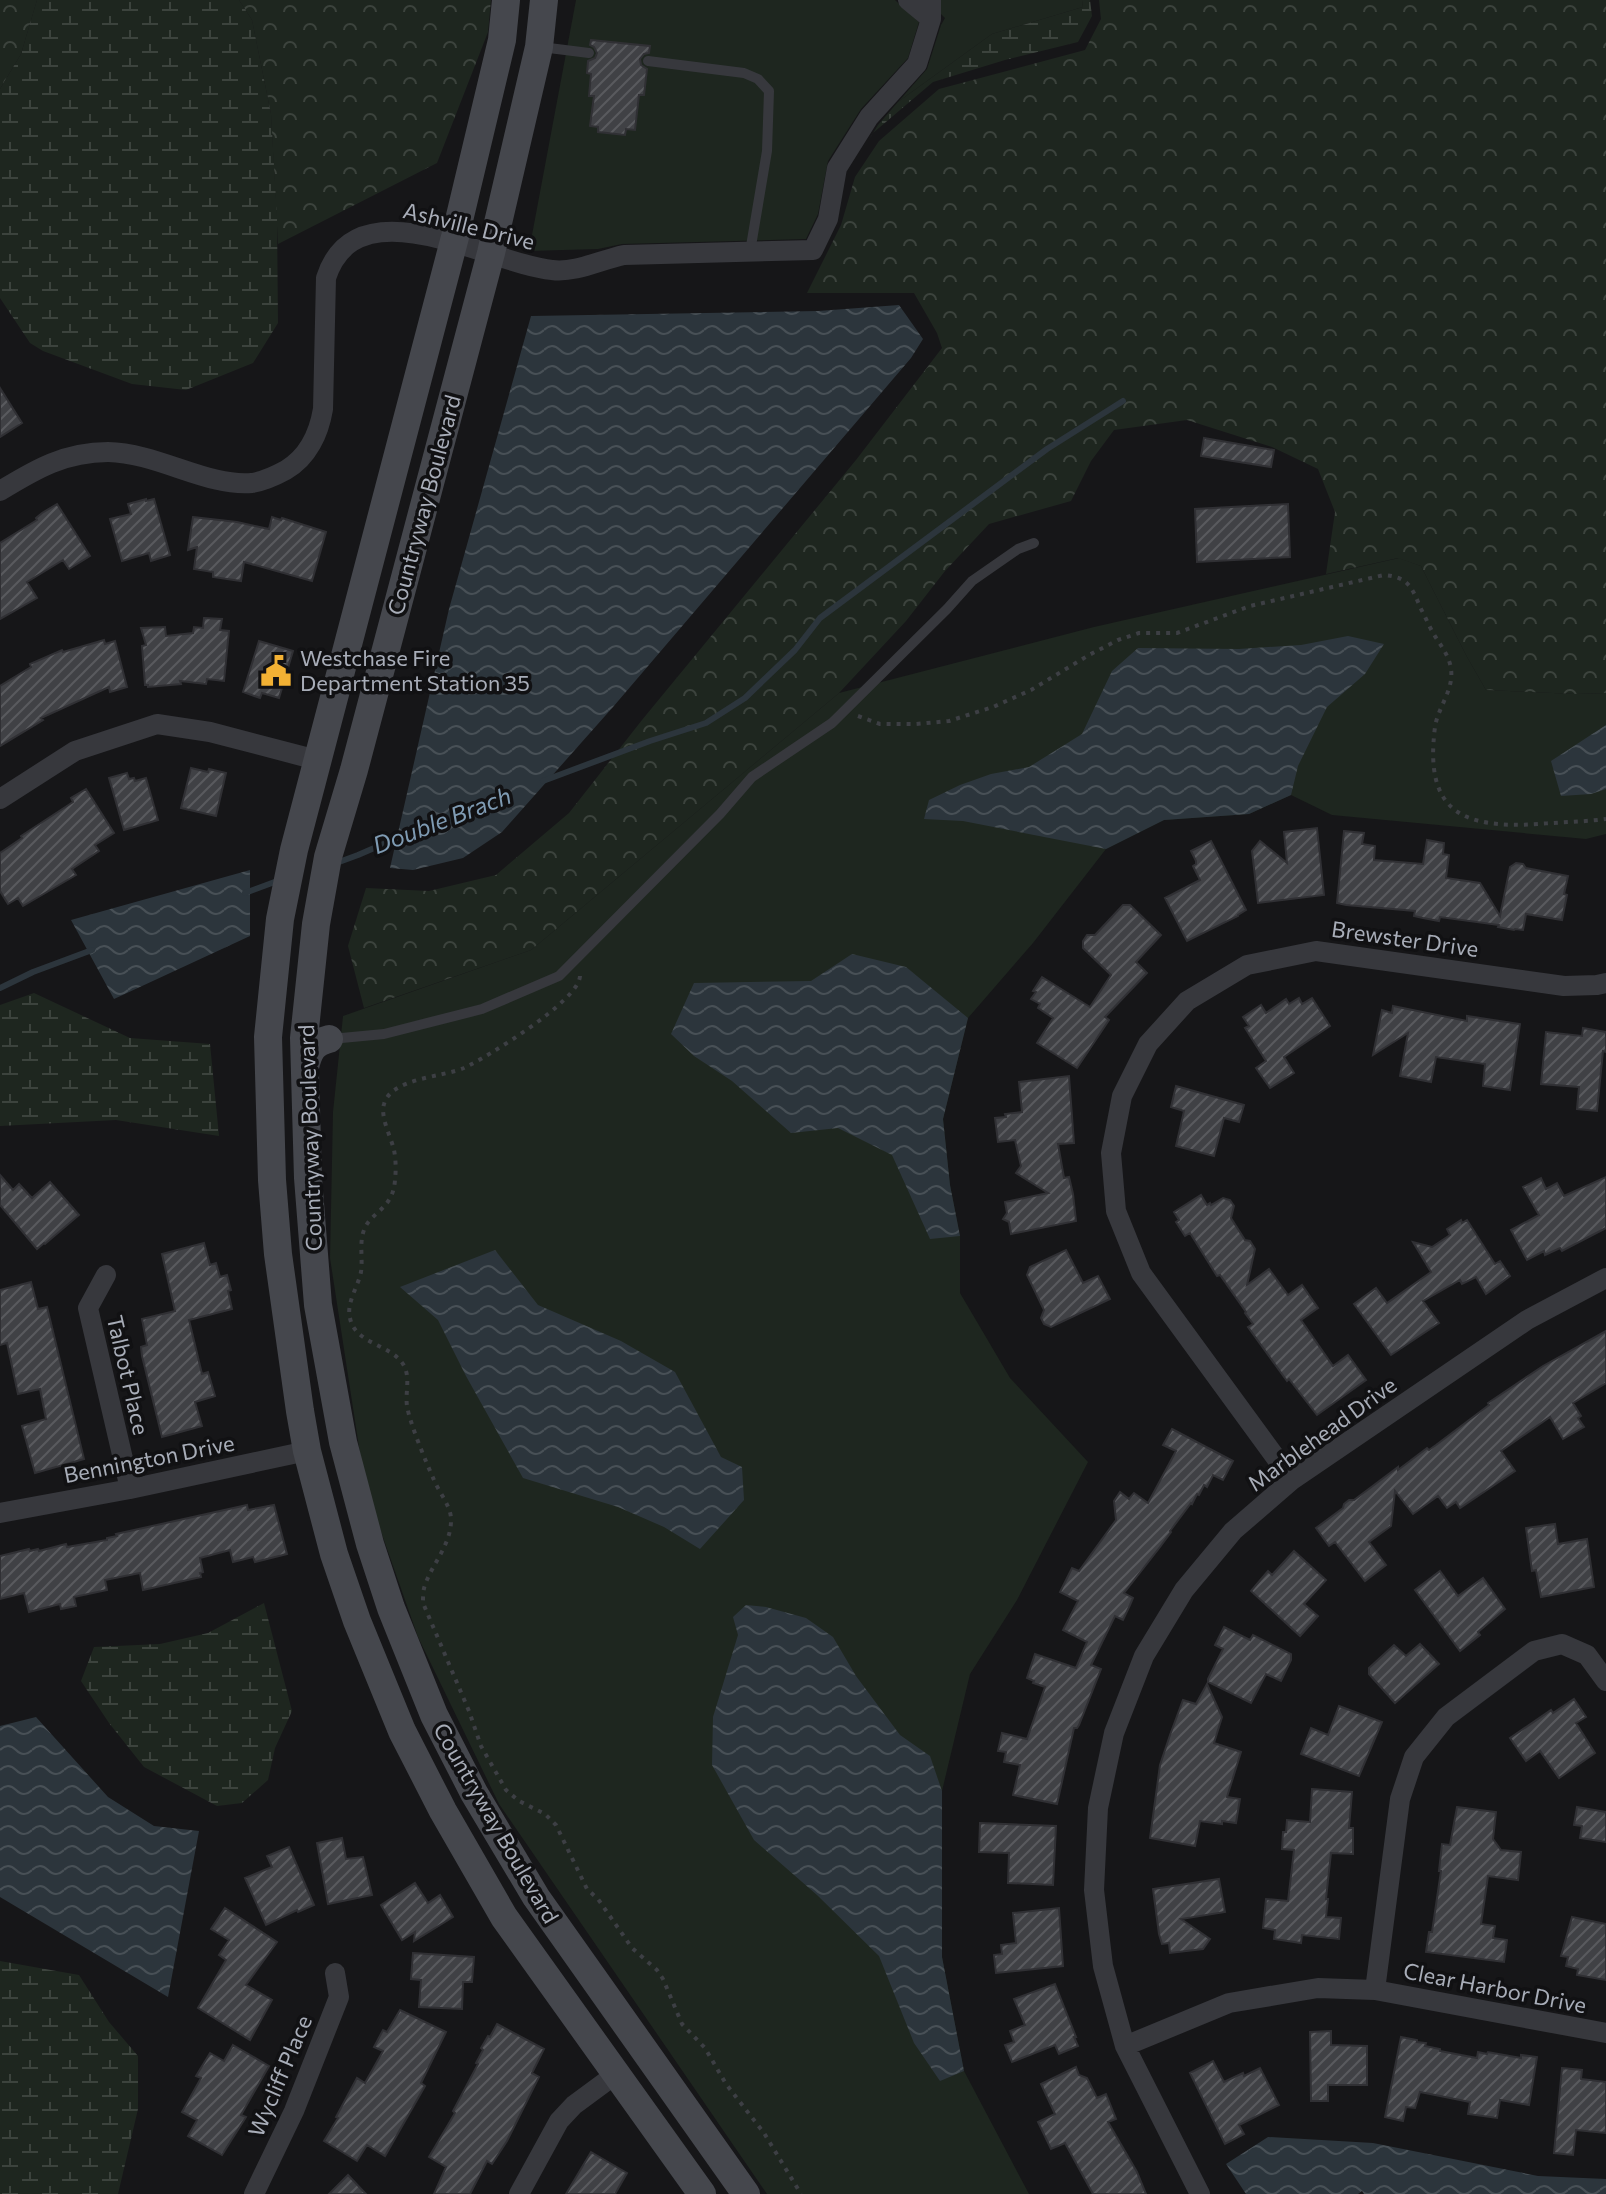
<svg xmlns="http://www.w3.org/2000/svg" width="1606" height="2194" font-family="Commissioner,sans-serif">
<defs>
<pattern id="forest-crowns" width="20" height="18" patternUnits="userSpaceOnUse" patternTransform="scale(2)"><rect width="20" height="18" fill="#1e261f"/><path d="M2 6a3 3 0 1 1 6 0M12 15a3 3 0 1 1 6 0" fill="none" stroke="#3c433d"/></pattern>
<pattern id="wetland-marsh" width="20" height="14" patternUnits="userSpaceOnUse" patternTransform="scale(2)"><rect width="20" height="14" fill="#1e261f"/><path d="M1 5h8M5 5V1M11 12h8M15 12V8" fill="none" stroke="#3c433d"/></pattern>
<pattern id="water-waves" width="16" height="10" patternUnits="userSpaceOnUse" patternTransform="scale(2)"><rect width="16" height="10" fill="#2c353c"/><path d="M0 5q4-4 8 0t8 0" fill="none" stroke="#485056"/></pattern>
<pattern id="building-hatch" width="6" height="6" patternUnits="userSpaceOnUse" patternTransform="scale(2)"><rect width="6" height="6" fill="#404145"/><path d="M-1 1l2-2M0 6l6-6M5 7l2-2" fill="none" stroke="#595a5e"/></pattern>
</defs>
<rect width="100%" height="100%" fill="#161618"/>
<!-- green -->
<path fill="#1e261f" d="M576 0H895L919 22 908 58 861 109 828 161 818 214 806 239 622 244 598 249 529 251Z
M941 0H1082L1083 7 992 34 898 102 927 69 941 25 945 18 941 14Z
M1399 558 1421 566 1466 655 1486 690 1576 694 1606 693V834L1586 839 1332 815 1291 795 1249 814 1164 820 1106 849 1033 943 968 1018 943 1119 950 1185 960 1236V1293L1010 1378 1088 1462 1017 1600 970 1674 942 1791V1957L964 2071 1029 2194H767L499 1804 418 1637 365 1486 330 1258 333 1112 343 1016 531 950 839 693 1094 627Z"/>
<!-- forest -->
<path fill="url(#forest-crowns)" d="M0 0H37L21 54 0 89Z
M239 0H491L488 32 437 163 278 244 271 114 252 20Z
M1099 0H1606V693L1576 694 1486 690 1466 655 1421 566 1398 558 1326 574 1335 512 1318 469 1272 447 1187 420 1114 430 1091 461 1071 501 989 524 945 571 906 621 839 693 531 950 364 1008 348 946 366 888 429 891 496 875 569 813 642 720 856 460 942 348 937 333 914 293H807L841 225 855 177 879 141 939 89 1085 50 1101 19Z"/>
<!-- wetland -->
<path fill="url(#wetland-marsh)" d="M37 0H239L252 20 271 114 277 217 278 323 253 363 186 390 132 384 43 351 30 343 0 298V89L21 54Z
M1082 0H1090L1092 16 1078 42 1005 60 933 82 873 133 846 177 878 125 898 102 992 34 1083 7Z
M34 993 130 1038 210 1044 219 1136 116 1120 0 1126V1005Z
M264 1603 292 1711 275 1748 268 1780 242 1803 217 1806 144 1767 109 1723 81 1681 94 1647 160 1644 208 1633Z
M0 1961 79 1975 109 2022 138 2056V2109L118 2194H0Z"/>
<!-- water -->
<path fill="url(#water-waves)" d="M899 305 923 339 911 358 613 707 502 832 463 858 413 870 390 868 449 609 531 316 818 311Z
M1348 636 1384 644 1365 674 1327 707 1298 766 1291 795 1249 814 1164 820 1106 849 963 821 924 819 929 800 960 785 991 774 1029 767 1082 734 1112 671 1138 648 1239 649 1301 645Z
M1606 725V789L1591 794 1561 796 1551 761Z
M250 870V936L114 999 71 920Z
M852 954 906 967 968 1018 943 1119 950 1185 960 1236 930 1239 892 1155 838 1128 791 1133 732 1081 694 1056 671 1034 694 983 811 981Z
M495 1250 538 1305 621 1341 675 1372 721 1457 742 1467 744 1500 700 1549 664 1527 618 1507 523 1478 466 1376 438 1320 400 1287Z
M746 1605 766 1607 806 1618 833 1637 856 1676 900 1735 930 1756 942 1791V1957L964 2071 940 2081 914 2043 879 1956 817 1895 754 1840 712 1765 713 1717 738 1635 733 1617Z
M36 1717 108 1797 154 1826 199 1831 168 1997 0 1897V1726Z
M1268 2137 1373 2143 1538 2176 1606 2179V2194H1364L1362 2191 1358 2194H1246L1226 2164Z"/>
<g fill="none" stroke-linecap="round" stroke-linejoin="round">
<!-- stream -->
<path stroke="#2c353c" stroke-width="6" d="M543 781 650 741 706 723 745 698 795 650 820 618 1047 449 1123 401
M339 862 358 855 402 836
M245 893 280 880
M0 988 33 972 92 950"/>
</g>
<!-- building -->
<path fill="url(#building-hatch)" stroke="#303034" stroke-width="2" d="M591 40 650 46 649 53 644 54 640 59 641 65 647 69 644 95H639L635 130 626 129 625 135 598 132V127L590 126 594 96H589L591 74 587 73 588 61 595 58 597 53 594 47 590 45Z
M0 388 22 423 0 437Z
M1204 438 1274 450 1271 467 1201 456Z
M146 499V501L154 499 170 555 151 561 149 553 122 561 110 519 131 514 128 504Z
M57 504 90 556 69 569 63 560 27 582 37 598 0 619V543L37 520 36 518 42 513Z
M1288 504 1290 557 1197 562 1195 509Z
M193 517 237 522 269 529 272 517 281 520 282 518 326 532 312 581 244 562 241 581 213 577V572L194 569 197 547 188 550Z
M204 618 222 619 220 630 229 631 224 681 207 679 206 684 180 681 181 684 148 687V685H145L142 646 146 645 141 628 165 627 166 636 193 633 194 627 203 628Z
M104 640 105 644 115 641 127 687 110 692 109 687 41 718 43 720 0 746V686L31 667 30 664 62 650 63 652Z
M259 641 293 651 279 698 262 693 260 698 243 692Z
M191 768 208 772 209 769 226 773 216 816 181 808Z
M127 773 129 779 134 778 135 781 146 778 158 820 124 830 109 778Z
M86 789 114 833 95 845 99 851 72 869 76 875 23 906 18 898 8 904 0 891V853L22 838 21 836 73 802 71 798Z
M1317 828 1324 895 1258 903 1252 851 1260 841 1287 863 1284 832Z
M1344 831 1364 833 1362 844 1375 846 1374 860 1423 864 1427 840 1444 843 1443 854 1449 855 1446 878 1480 883 1500 916 1510 867 1516 863 1523 864 1526 868 1568 876 1564 894 1567 895 1562 920 1526 914 1523 930 1515 929 1514 930 1498 927 1499 925 1440 917 1439 921 1423 918 1414 916 1415 911 1346 905 1337 903Z
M1211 841 1246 910 1238 915V916L1187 941 1165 898 1200 880 1193 866 1196 864V861L1191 851Z
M1123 905H1130L1161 935 1136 962 1147 973 1105 1017 1109 1020 1077 1068 1037 1043 1053 1018 1038 1008 1040 1004 1031 999 1036 992 1033 991 1042 977 1090 1007 1111 975 1083 948V941L1087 935H1095Z
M1299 998 1302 1004 1312 998 1330 1026 1284 1057 1294 1073 1270 1088 1256 1068 1266 1061 1245 1028 1249 1026 1243 1017 1261 1005 1266 1013 1286 999 1289 1004Z
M1393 1006 1467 1021V1016L1520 1024 1510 1090 1483 1086 1485 1064 1436 1057 1431 1082 1400 1076 1408 1033 1373 1055 1382 1010 1392 1013Z
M1583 1028 1606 1032V1052L1603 1051 1597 1111 1577 1109 1579 1087 1541 1084 1546 1032 1582 1036Z
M1069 1076 1074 1143 1058 1144 1064 1178 1069 1177 1073 1194 1076 1221 1011 1234 1009 1222 1003 1219 1007 1213 1005 1202 1048 1193 1016 1173 1021 1166 1015 1140 998 1142 995 1118 1006 1117 1005 1114 1022 1112 1019 1082Z
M1176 1086 1244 1105 1239 1122 1224 1118 1214 1156 1176 1146 1184 1111 1171 1107Z
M0 1175 13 1190 19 1184 32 1198 50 1182 79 1215 45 1244 44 1243 37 1249 0 1205Z
M1606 1177V1228L1562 1251 1560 1248 1545 1255 1544 1251 1527 1260 1511 1230 1539 1215 1523 1187 1541 1178 1546 1189 1557 1183 1564 1196Z
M1201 1195 1207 1205 1210 1203 1211 1205 1223 1198 1230 1200 1234 1206 1231 1218 1245 1240 1250 1241 1255 1249 1247 1285 1269 1269 1288 1295 1302 1285 1318 1308 1301 1320 1333 1366 1348 1355 1366 1380 1317 1415 1289 1379 1287 1381 1248 1327 1253 1324 1245 1313 1246 1312 1220 1275 1217 1276 1190 1233 1185 1236 1176 1222 1179 1220 1174 1212Z
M1461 1220 1462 1223 1467 1220 1495 1264 1500 1261 1510 1276 1486 1294 1476 1277 1462 1284 1460 1280 1423 1301 1439 1323 1391 1355 1354 1304 1376 1288 1387 1303 1431 1272 1413 1242 1432 1247 1450 1235 1447 1229Z
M204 1243 210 1265 216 1263 220 1277 227 1275 231 1290 228 1291 232 1309 189 1320 202 1374 208 1372 215 1396 195 1402 202 1426 162 1437 142 1356 141 1347 147 1345 142 1319 175 1311 162 1254Z
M1066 1250 1083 1283 1098 1276 1110 1299 1051 1327 1044 1324 1041 1318 1044 1310 1027 1275 1030 1267Z
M31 1282 38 1309 47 1307 84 1459 35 1473 22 1426 46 1419 40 1389 18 1394 7 1343 0 1345V1290Z
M1606 1331V1383L1573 1403 1581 1416 1578 1418 1584 1427 1563 1439 1550 1417 1501 1451 1515 1471 1460 1508 1456 1502 1447 1508 1438 1496 1413 1514 1395 1491 1391 1526 1369 1542 1386 1565 1365 1581 1335 1542 1329 1546 1316 1528 1343 1508 1344 1504 1349 1500H1354L1398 1467V1470L1427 1448 1429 1450 1436 1445 1489 1405 1488 1403 1543 1366Z
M1172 1429 1233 1461 1223 1480 1213 1475 1207 1487 1204 1485 1199 1495 1197 1494 1192 1504 1191 1503 1170 1531 1171 1532 1160 1547 1124 1593 1133 1598 1130 1605 1123 1620 1115 1616 1091 1665 1101 1669 1079 1725 1077 1728H1074L1057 1804 1013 1795 1020 1765 1004 1762 1006 1752 998 1751 1002 1733 1027 1739 1045 1687 1033 1683 1034 1681 1027 1678 1035 1654 1076 1668 1087 1642 1063 1630 1078 1601 1060 1592 1072 1568 1079 1571 1116 1520 1114 1501 1120 1492 1129 1499 1134 1493 1148 1503 1176 1451 1163 1445Z
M247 1505 248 1510 274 1505 287 1554 255 1562 253 1557 233 1562 230 1550 200 1558 203 1572 200 1573 201 1577 143 1590 140 1573 105 1580 107 1590 74 1597 76 1606 61 1609 60 1604 29 1612 24 1593 0 1599V1556L29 1549 30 1551 38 1549 39 1551 66 1544 67 1547 107 1540V1538L117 1536 116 1534Z
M1555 1524 1558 1544 1587 1539 1594 1587 1541 1597 1536 1570 1532 1571 1526 1528Z
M1294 1551 1326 1580 1304 1604 1318 1616 1300 1636 1251 1591 1268 1571 1272 1575Z
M1440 1571 1458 1596 1483 1578 1505 1609 1478 1632 1480 1635 1460 1651 1415 1590Z
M1224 1627 1250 1640 1253 1635 1291 1654V1660L1281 1681 1266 1674 1251 1703 1208 1682V1679L1223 1649 1215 1645Z
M1420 1644 1439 1664 1395 1703 1369 1674V1668L1394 1645 1406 1656Z
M1207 1684 1222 1717 1214 1743 1241 1752 1227 1797 1240 1799 1236 1823 1222 1821V1824L1200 1821 1195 1846 1150 1838 1160 1765 1170 1735 1183 1700 1196 1704Z
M1574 1699 1586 1717 1576 1723 1595 1753 1559 1778 1540 1751 1526 1761 1510 1738 1551 1710 1553 1713Z
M1339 1706 1382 1722 1359 1776 1301 1754 1311 1728 1328 1735Z
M1312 1789 1352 1792 1349 1828H1353V1854L1331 1853 1326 1899H1328L1326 1917 1341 1918 1339 1939 1302 1935 1301 1943 1274 1939 1275 1930 1263 1928 1266 1899 1288 1901 1294 1850 1282 1849 1283 1832H1286L1287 1820 1310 1822Z
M1457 1807 1496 1812 1493 1839 1501 1850 1521 1852 1518 1880 1488 1876 1481 1924 1495 1926 1493 1938 1507 1940 1504 1962 1426 1952 1429 1932H1432L1441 1871H1439L1442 1844 1450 1845Z
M1577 1807 1606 1812V1842L1580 1838 1582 1826 1574 1825Z
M980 1823 1056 1826 1053 1885 1008 1883 1009 1853 979 1852Z
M342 1838 346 1859 363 1857 372 1895 328 1904 317 1843Z
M289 1847 314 1905 298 1912 297 1910 266 1925 245 1878 272 1867 267 1856Z
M1219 1879 1225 1912 1181 1919 1210 1939 1203 1949 1170 1953 1169 1943 1162 1944 1159 1934 1153 1889Z
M415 1883 428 1903 440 1895 453 1917 414 1941 415 1932 402 1940 381 1905Z
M225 1908 277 1942 246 1985 272 2000 250 2040 198 2008 226 1960 219 1955 229 1940 211 1929Z
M1059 1908 1063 1966 996 1973 994 1955 1002 1954 1001 1945 1016 1943 1013 1913Z
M1572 1917 1606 1924V1980L1577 1975 1578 1969 1566 1966 1568 1957 1561 1956Z
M413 1953 474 1957 472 1982H463L462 2009 419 2007 421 1980 411 1979Z
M1055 1984 1076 2037H1074L1078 2046 1059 2054 1055 2045 1012 2062 1005 2045 1014 2042 1010 2031 1025 2025 1014 1999Z
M400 2010 446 2032 421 2083 425 2086 385 2156 367 2145 357 2161 324 2141 338 2118 336 2117 357 2078 365 2083 383 2051 374 2047 383 2030 387 2032Z
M497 2024 544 2049 532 2073 539 2077 507 2141 492 2164 487 2161 470 2194H434L446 2167 429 2157 455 2113 453 2111 478 2064 476 2063 483 2050 481 2048 488 2036 490 2037Z
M1331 2031V2045L1367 2046V2085H1328V2101H1311L1310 2032Z
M1401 2037 1417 2040V2042L1426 2043 1425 2046 1440 2049V2051L1477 2058 1478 2052 1487 2054 1488 2052 1521 2058V2055L1537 2057 1529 2105 1500 2100 1497 2118 1468 2114 1470 2102 1420 2092 1415 2108 1406 2107 1403 2121 1385 2117Z
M233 2045 269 2066 241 2115 246 2117 222 2155 188 2136 197 2120 182 2112 201 2078 196 2076 210 2053 224 2061Z
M1213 2061 1224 2082 1243 2073 1244 2076 1260 2068 1279 2105 1239 2125 1244 2134 1225 2144 1190 2073Z
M1076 2067 1079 2075 1087 2078 1097 2098 1106 2094 1116 2119 1108 2122 1137 2172 1146 2194H1093L1065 2143 1051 2149 1038 2122 1055 2114 1041 2084Z
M1562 2068 1582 2070 1581 2079 1606 2082V2133L1576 2130 1573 2155 1554 2153Z
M591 2152 627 2173 615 2194H566Z
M348 2175 366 2194H329Z"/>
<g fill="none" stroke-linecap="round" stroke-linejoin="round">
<!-- path -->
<path stroke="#3d3f44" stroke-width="4" stroke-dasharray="4 6" stroke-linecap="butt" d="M858 716 880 724H916L949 721 993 707 1031 690 1089 655 1118 640 1139 633H1177L1250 606 1384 575C1409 577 1412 588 1421 609 1425 616 1428 624 1432 631 1439 644 1449 654 1451 669 1454 690 1438 707 1435 727 1424 812 1462 829 1539 824 1561 822 1583 822 1606 819
M580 976C579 1001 487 1057 464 1068 443 1077 391 1078 384 1104 380 1117 391 1137 394 1150 396 1160 396 1171 395 1180 393 1210 370 1212 364 1230 359 1243 363 1258 361 1272 358 1287 346 1303 350 1318 355 1344 390 1344 403 1364 411 1377 405 1392 407 1406 410 1424 426 1462 434 1480 439 1492 450 1505 451 1518 452 1544 433 1562 425 1585 423 1590 423 1597 423 1603L469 1711 481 1746 506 1790 519 1801 545 1814 556 1825 587 1889 598 1899 632 1948 657 1970 663 1979 682 2024 705 2048 726 2084 764 2133 801 2194"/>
<!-- lane -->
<path stroke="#37383d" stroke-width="10" d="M541 47 589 53
M648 61 744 73 758 79 769 91 767 151 750 252
M331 1039 384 1034 482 1009 559 976 720 814 752 777 832 723 947 609 972 581 1018 549 1034 543"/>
<!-- street -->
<path stroke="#37383d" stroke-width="20" d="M908 0 931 19
M0 491C36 469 65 452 108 452 158 453 207 487 252 483 264 481 275 476 286 470 308 457 319 433 323 409L326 278C357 182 489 264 552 270 576 273 600 260 624 255L813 250 828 219 837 168 869 117 917 64 931 19V0
M0 799 75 751 157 724 210 732 317 760
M106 1275 88 1308 130 1489
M1292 1480 1141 1273 1116 1211 1111 1153 1122 1096 1148 1044 1187 1001 1247 965 1316 951 1564 986 1597 985 1606 983
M0 1513 130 1489 307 1451
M1606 1681 1587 1655 1562 1644 1534 1651 1446 1717 1414 1757 1400 1799 1375 1990 1606 2033
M1125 2046 1229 2003 1318 1988 1375 1990
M254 2194 294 2111 339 1997 335 1973
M519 2194 559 2121 574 2105 616 2074
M1200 2194 1125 2046 1103 1966 1094 1890 1098 1808 1114 1733 1144 1656 1184 1590 1233 1531 1292 1480 1527 1320 1606 1278"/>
<!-- secondary -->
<path stroke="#45474d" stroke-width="28" d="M506 0 502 40 455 237 294 850 280 919 268 1037 272 1180 278 1254 300 1411 307 1451 334 1554 357 1621 402 1731 443 1811 504 1917 702 2194
M544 0 539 47 491 253 354 770 328 857 316 924 304 1038 308 1178 318 1305 343 1442 370 1544 391 1608 434 1715 474 1793 536 1897 746 2194
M305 1067C309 1051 313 1043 329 1039"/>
</g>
<!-- icons -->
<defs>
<symbol id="civic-bare" viewBox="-9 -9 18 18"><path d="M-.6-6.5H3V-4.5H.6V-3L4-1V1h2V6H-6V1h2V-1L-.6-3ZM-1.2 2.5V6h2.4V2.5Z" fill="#f2b134" stroke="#111113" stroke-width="2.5" paint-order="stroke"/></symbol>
</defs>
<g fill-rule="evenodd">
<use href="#civic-bare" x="254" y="649" width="44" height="44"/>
</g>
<g text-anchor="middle" stroke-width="7" stroke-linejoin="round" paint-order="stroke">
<!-- street labels -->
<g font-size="22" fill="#a8adb8" stroke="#111113">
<text transform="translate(469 226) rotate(14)" y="8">Ashville Drive</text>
<text transform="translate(424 505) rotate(-75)" y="8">Countryway Boulevard</text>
<text transform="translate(1405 939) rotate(8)" y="8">Brewster Drive</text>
<text transform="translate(310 1138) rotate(-92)" y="8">Countryway Boulevard</text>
<text transform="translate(128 1375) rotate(77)" y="8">Talbot Place</text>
<text transform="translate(1322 1434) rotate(-36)" y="8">Marblehead Drive</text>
<text transform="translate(149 1459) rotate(-11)" y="8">Bennington Drive</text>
<text transform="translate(496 1823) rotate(60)" y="8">Countryway Boulevard</text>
<text transform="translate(1495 1988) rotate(11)" y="8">Clear Harbor Drive</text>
<text transform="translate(280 2076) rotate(-67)" y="8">Wycliff Place</text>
</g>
<!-- poi labels -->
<g font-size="22" fill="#a8adb8" stroke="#111113" text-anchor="start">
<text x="300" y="666">Westchase Fire<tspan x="300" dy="25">Department Station 35</tspan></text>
</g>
<!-- water labels -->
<g font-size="24" font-style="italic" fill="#7f9bb3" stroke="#111113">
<text transform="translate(442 821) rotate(-21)" y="8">Double Brach</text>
</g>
</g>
</svg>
